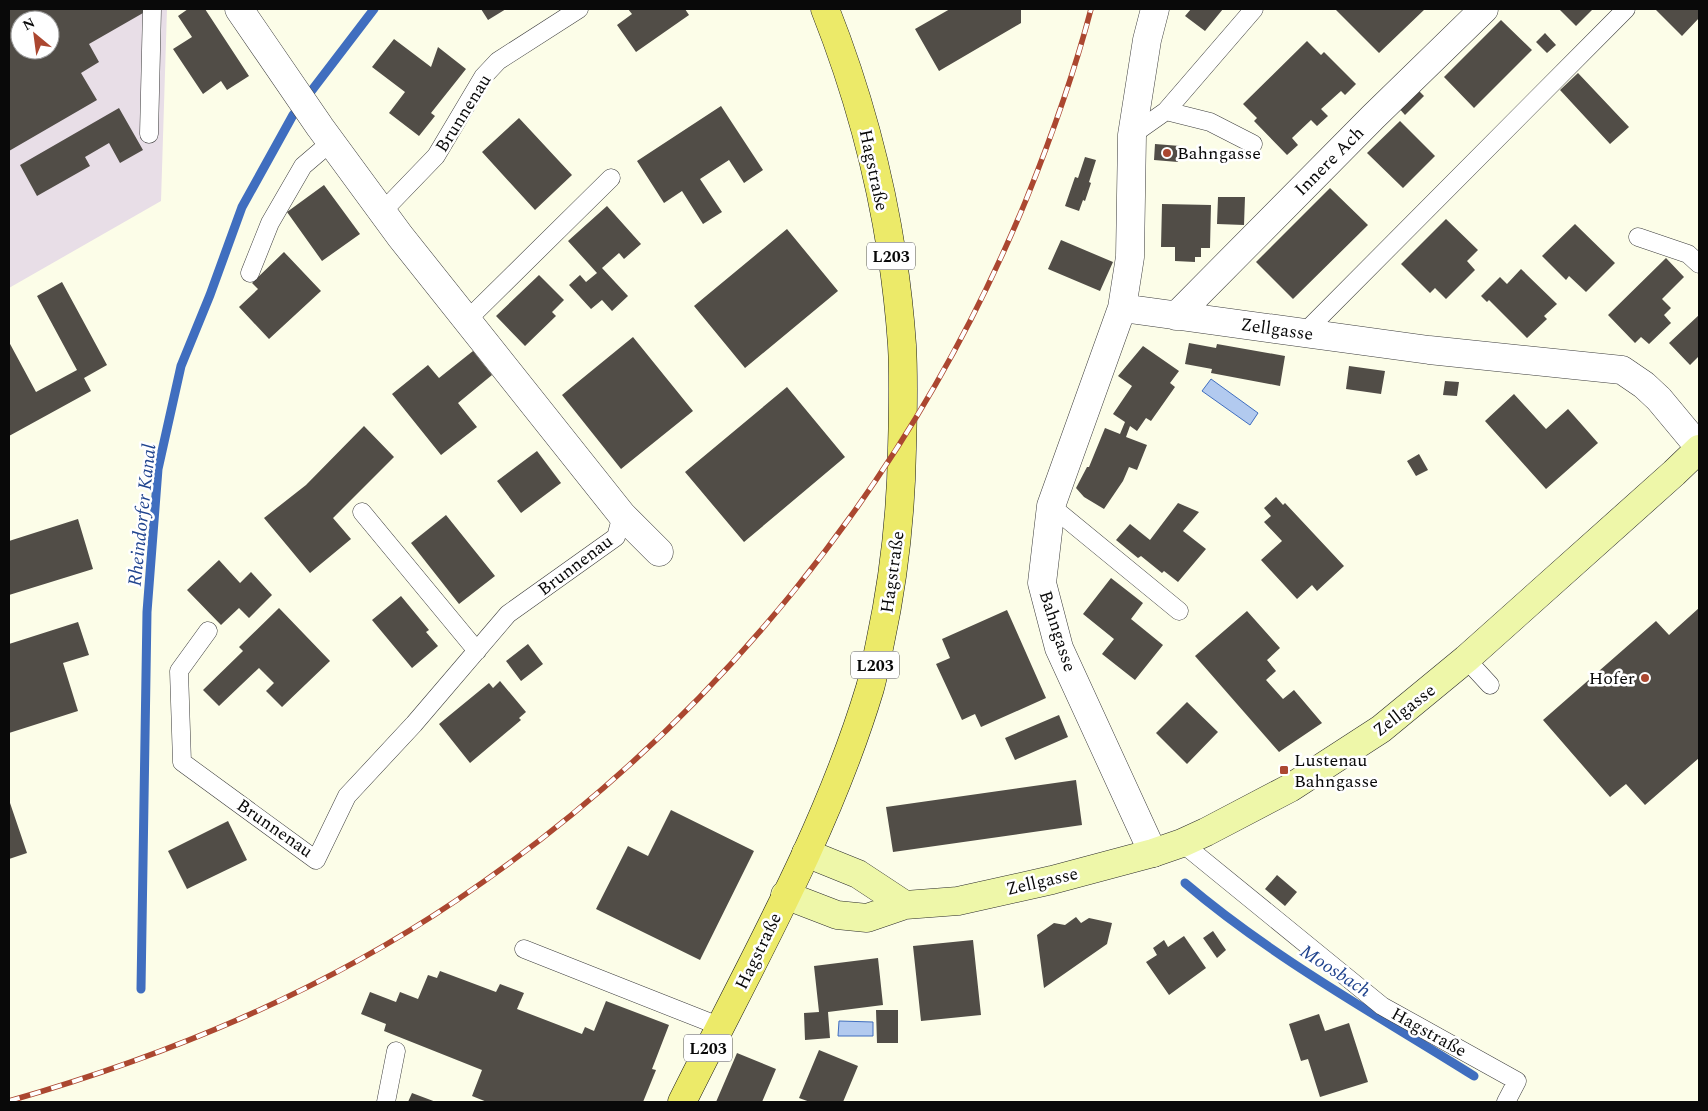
<svg xmlns="http://www.w3.org/2000/svg" width="1708" height="1111" font-family="Spectral,serif">
<rect width="100%" height="100%" fill="#fcfde8"/>
<!-- industrial -->
<path fill="#e8dee7" fill-rule="evenodd" d="M9 9H167L161 201 9 288ZM20 20H50V50H20Z"/>
<!-- water -->
<path fill="#b2caef" stroke="#406ebf" d="M1211 379 1258 413 1250 425 1202 391Z
M839 1021 873 1022V1036H838Z"/>
<g fill="none" stroke-linecap="round" stroke-linejoin="round">
<!-- stream -->
<path stroke="#406ebf" stroke-width="9" d="M1185 883C1273 958 1377 1015 1474 1076
M141 989 147 612 158 469 181 366 210 295 242 207 293 115 374 9"/>
</g>
<!-- building -->
<path fill="#514d47" fill-rule="evenodd" d="M9 9H150L89 44 99 62 81 73 97 100 9 151ZM20 20H50V50H20Z
M188 9H205L249 76 227 90 221 81 203 94 173 49 192 37 178 16Z
M481 9H506L488 20Z
M628 9H685L689 15 636 52 617 25 632 14Z
M950 9H1021V23L939 71 915 29Z
M1191 9H1223L1205 31 1185 16Z
M1335 9H1425L1379 53Z
M1559 9H1593L1576 26Z
M1655 9H1699V18L1682 36Z
M1501 20 1532 50 1474 108 1444 77Z
M1545 33 1556 45 1547 53 1536 42Z
M394 39 431 67 438 47 466 69 431 113 435 116 419 136 389 113 405 92 372 67Z
M1307 41 1321 55 1324 52 1356 84 1345 95 1341 91 1321 109 1328 116 1317 126 1311 120 1292 138 1298 145 1287 155 1254 121 1257 118 1243 104Z
M1578 73 1629 127 1610 144 1560 90Z
M1416 88 1424 96 1405 115 1397 106Z
M721 106 763 170 744 183 729 160 700 179 722 212 703 224 682 191 664 203 637 161Z
M119 108 143 150 120 163 109 143 85 157 90 166 37 196 20 165Z
M519 118 572 175 535 210 482 152Z
M1400 121 1435 156 1403 188 1367 153Z
M1155 144 1180 146 1178 162 1154 160Z
M1085 157 1096 160 1089 182 1091 183 1085 201 1083 200 1079 211 1065 206 1075 177 1078 178Z
M324 185 360 234 322 261 287 212Z
M1330 188 1368 225 1293 299 1256 262Z
M1218 197H1245L1244 225 1217 224Z
M1162 204 1211 205 1210 248H1201V257H1195V262L1175 261V247H1161Z
M607 206 641 244 624 259 619 253 602 268 628 296 612 311 602 300 591 309 569 285 580 275 586 282 597 273 568 241Z
M1446 219 1478 250 1467 261 1475 270 1446 299 1435 288 1430 293 1401 264Z
M1575 224 1615 263 1586 292 1569 276 1566 280 1542 256Z
M787 229 838 291 745 368 694 306Z
M1061 240 1113 262 1100 291 1048 269Z
M284 252 321 291 269 339 239 307 258 289 252 283Z
M1666 258 1684 277 1662 299 1671 308 1664 315 1671 323 1649 344 1641 337 1635 343 1608 315Z
M1521 269 1557 304 1544 316 1547 319 1527 338 1489 300 1487 302 1481 296 1500 277 1507 284Z
M539 275 564 300 552 312 556 316 525 346 496 316Z
M62 282 107 365 84 378 91 391 9 436V342L36 392 77 370 37 296Z
M1699 315V356L1690 365 1669 343Z
M633 337 693 411 621 469 562 395Z
M1189 343 1216 348 1217 344 1285 356 1280 386 1211 373 1212 369 1185 364Z
M1143 346 1179 371 1170 383 1175 387 1151 421 1146 418 1137 431 1130 426 1126 437 1147 445 1137 470 1129 467 1123 481 1104 509 1084 497 1076 488 1087 467H1089L1105 428 1120 434 1125 422 1113 414 1132 386 1118 376Z
M473 351 492 375 458 403 477 427 441 455 392 394 428 365 439 378Z
M1349 366 1385 371 1381 394 1346 389Z
M1445 381 1459 382 1457 396 1443 395Z
M787 387 845 457 744 542 685 472Z
M1514 394 1546 429 1568 409 1598 443 1546 489 1485 421Z
M364 426 394 457 333 518 351 539 310 573 264 518 306 485Z
M537 451 561 483 521 513 497 481Z
M1419 454 1428 470 1416 476 1407 461Z
M1276 497 1283 505 1285 503 1344 566 1317 591 1312 585 1297 599 1261 560 1282 541 1264 522 1271 516 1264 508Z
M1178 503 1199 512 1183 531 1206 549 1178 582 1164 571 1162 573 1141 556 1138 558 1116 540 1130 524 1150 540Z
M446 515 495 576 459 604 411 543Z
M78 519 93 569 9 595V541Z
M219 560 240 583 251 572 272 595 249 618 239 608 221 625 187 590Z
M1111 578 1143 603 1131 619 1163 645 1135 680 1102 654 1114 639 1083 614Z
M401 596 429 630 426 632 438 646 412 668 372 620Z
M279 608 330 661 282 707 266 691 274 683 259 668 219 706 203 690 243 651 239 647Z
M1699 608V758L1645 805 1626 784 1610 797 1543 720 1656 621 1669 635Z
M1007 610 1046 698 981 727 975 714 962 720 936 664 950 658 942 639Z
M1247 611 1280 648 1267 660 1276 671 1266 680 1283 699 1294 690 1322 723 1279 752 1195 656Z
M78 622 89 655 63 663 78 711 9 733V644Z
M528 644 543 664 521 681 506 661Z
M500 681 526 712 519 718 521 720 470 763 439 724 489 683 493 688Z
M1187 702 1218 732 1187 764 1156 733Z
M1059 715 1068 737 1015 760 1005 738Z
M1076 780 1082 825 893 852 886 807Z
M9 800 27 853 9 859Z
M671 810 754 851 700 960 596 909 628 846 648 856Z
M228 821 247 860 187 889 168 851Z
M1277 875 1297 892 1285 906 1265 889Z
M1076 917 1081 923 1089 918 1112 923 1107 944 1044 988 1037 935 1054 923 1065 925Z
M1213 931 1226 950 1217 958 1203 938Z
M1184 936 1206 968 1169 995 1146 962 1157 955 1153 948 1164 940 1168 947Z
M973 940 981 1015 921 1021 913 946Z
M878 958 883 1005 828 1012 830 1038 805 1040 804 1013 819 1012 814 966Z
M440 971 496 992 500 984 524 993 517 1009 582 1034 585 1027 594 1031 606 1001 669 1025 652 1069 656 1070 643 1102H487L472 1096 482 1070 384 1031 386 1024 361 1014 370 992 396 1002 400 992 418 999 428 975 437 978Z
M876 1010H898V1043H877Z
M1319 1014 1325 1031 1349 1023 1368 1082 1320 1097 1308 1059 1301 1061 1289 1024Z
M819 1050 858 1066 843 1102H810L799 1098Z
M737 1053 776 1069 762 1102H716Z
M412 1093 436 1102H408Z"/>
<g fill="none" stroke-linecap="round" stroke-linejoin="round">
<defs>
<path id="lane" d="M1166 111 1210 122 1253 144
M149 134 152 9
M1132 135 1166 111 1254 9
M382 212 436 156 483 77 498 61 579 9
M1638 237 1688 254 1699 264
M250 273 270 223 303 166 331 142
M467 320 611 178
M1304 333 1626 9
M1051 506 1179 611
M362 512 477 651
M208 631 179 671 182 762 316 860 347 796 414 724 508 614 616 537 622 515
M1466 659 1490 685
M1182 843 1382 1006 1517 1081 1506 1102
M524 949 719 1026
M386 1102 396 1051"/>
<path id="street" d="M239 9 320 127 400 236 622 515 659 552
M1122 308 1429 350 1622 370 1644 385 1659 399 1699 447
M1176 316 1373 117 1484 9
M1153 853 1059 648 1042 583 1051 506 1122 308 1130 257 1132 135 1147 40 1155 9"/>
<path id="secondary" d="M806 853 858 874 905 905
M785 895 837 915 867 918 905 905 958 901 1052 880 1153 853 1182 843 1206 832 1290 788 1381 729 1466 659 1674 473 1699 449"/>
<path id="primary" d="M682 1102C749 967 826 834 870 688 874 673 877 658 880 643 894 578 901 515 902 449 903 414 904 380 902 345 894 231 867 115 825 9"/>
</defs>
<!-- lane casing -->
<use href="#lane" stroke="#3c3c3c" stroke-width="19"/>
<!-- street casing -->
<use href="#street" stroke="#3c3c3c" stroke-width="29"/>
<!-- secondary casing -->
<use href="#secondary" stroke="#2b2b2b" stroke-width="29"/>
<!-- primary casing -->
<use href="#primary" stroke="#1a1a1a" stroke-width="29"/>
<!-- lane -->
<use href="#lane" stroke="#fff" stroke-width="18"/>
<!-- street -->
<use href="#street" stroke="#fff" stroke-width="28"/>
<!-- secondary -->
<use href="#secondary" stroke="#eef7a9" stroke-width="28"/>
<!-- primary -->
<use href="#primary" stroke="#ecea69" stroke-width="28"/>
<defs>
<path id="rail" d="M9 1101C169 1055 319 993 457 900 711 729 910 482 1026 200 1051 138 1074 74 1091 9"/>
</defs>
<!-- rail casing -->
<use href="#rail" stroke="#ab4730" stroke-width="5.5"/>
<!-- rail -->
<use href="#rail" stroke="#fff" stroke-width="4" stroke-dasharray="11" stroke-linecap="butt"/>
</g>
<!-- markers -->
<g fill="#ab4730" stroke="#fff" stroke-width="2">
<circle cx="1167" cy="153" r="5"/>
<circle cx="1645" cy="678" r="5"/>
<rect x="1279" y="765" width="10" height="10" rx="2.5"/>
</g>
<g text-anchor="middle" stroke-width="5" stroke-linejoin="round" paint-order="stroke">
<!-- shield labels -->
<g fill="#fff" stroke="#535353" stroke-width="1">
<rect x="867" y="242.5" width="48" height="27" rx="4"/>
<rect x="851" y="651.5" width="48" height="27" rx="4"/>
<rect x="684" y="1034.5" width="48" height="27" rx="4"/>
</g>
<g font-size="16" font-weight="bold" fill="#090909">
<text x="891" y="262">L203</text>
<text x="875" y="671">L203</text>
<text x="708" y="1054">L203</text>
</g>
<!-- street labels -->
<g font-size="18" fill="#090909" stroke="#fff">
<text transform="translate(463 113) rotate(-58)" y="6">Brunnenau</text>
<text transform="translate(1329 161) rotate(-45)" y="6">Innere Ach</text>
<text transform="translate(874 170) rotate(78)" y="6">Hagstraße</text>
<text transform="translate(1277 329) rotate(8)" y="6">Zellgasse</text>
<text transform="translate(575 565) rotate(-37)" y="6">Brunnenau</text>
<text transform="translate(892 572) rotate(-82)" y="6">Hagstraße</text>
<text transform="translate(1058 631) rotate(72)" y="6">Bahngasse</text>
<text transform="translate(1404 710) rotate(-38)" y="6">Zellgasse</text>
<text transform="translate(275 828) rotate(35)" y="6">Brunnenau</text>
<text transform="translate(1042 881) rotate(-13)" y="6">Zellgasse</text>
<text transform="translate(758 951) rotate(-64)" y="6">Hagstraße</text>
<text transform="translate(1429 1032) rotate(29)" y="6">Hagstraße</text>
</g>
<!-- poi labels -->
<g font-size="18" fill="#090909" stroke="#fff" text-anchor="start">
<text x="1177" y="159">Bahngasse</text>
<text x="1635" y="684" text-anchor="end">Hofer</text>
<text x="1294" y="766">Lustenau<tspan x="1294" dy="21">Bahngasse</tspan></text>
</g>
<!-- water labels -->
<g font-size="19" font-style="italic" fill="#20448e" stroke="#fff">
<text transform="translate(141 515) rotate(-84)" y="7">Rheindorfer Kanal</text>
<text transform="translate(1336 970) rotate(33)" y="7">Moosbach</text>
</g>
</g>
<!-- border -->
<rect width="1708" height="1111" fill="none" stroke="#090909" stroke-width="20"/>
<!-- north arrow -->
<g transform="translate(35 35) rotate(331)"><circle r="24" fill="#ffffff" stroke="#9d9d9d"/>
<path d="M0-4L9 19L0 12L-9 19Z" fill="#ab4730"/>
<text y="-8" font-size="14" font-weight="bold" text-anchor="middle" fill="#090909">N</text>
</g>
</svg>
